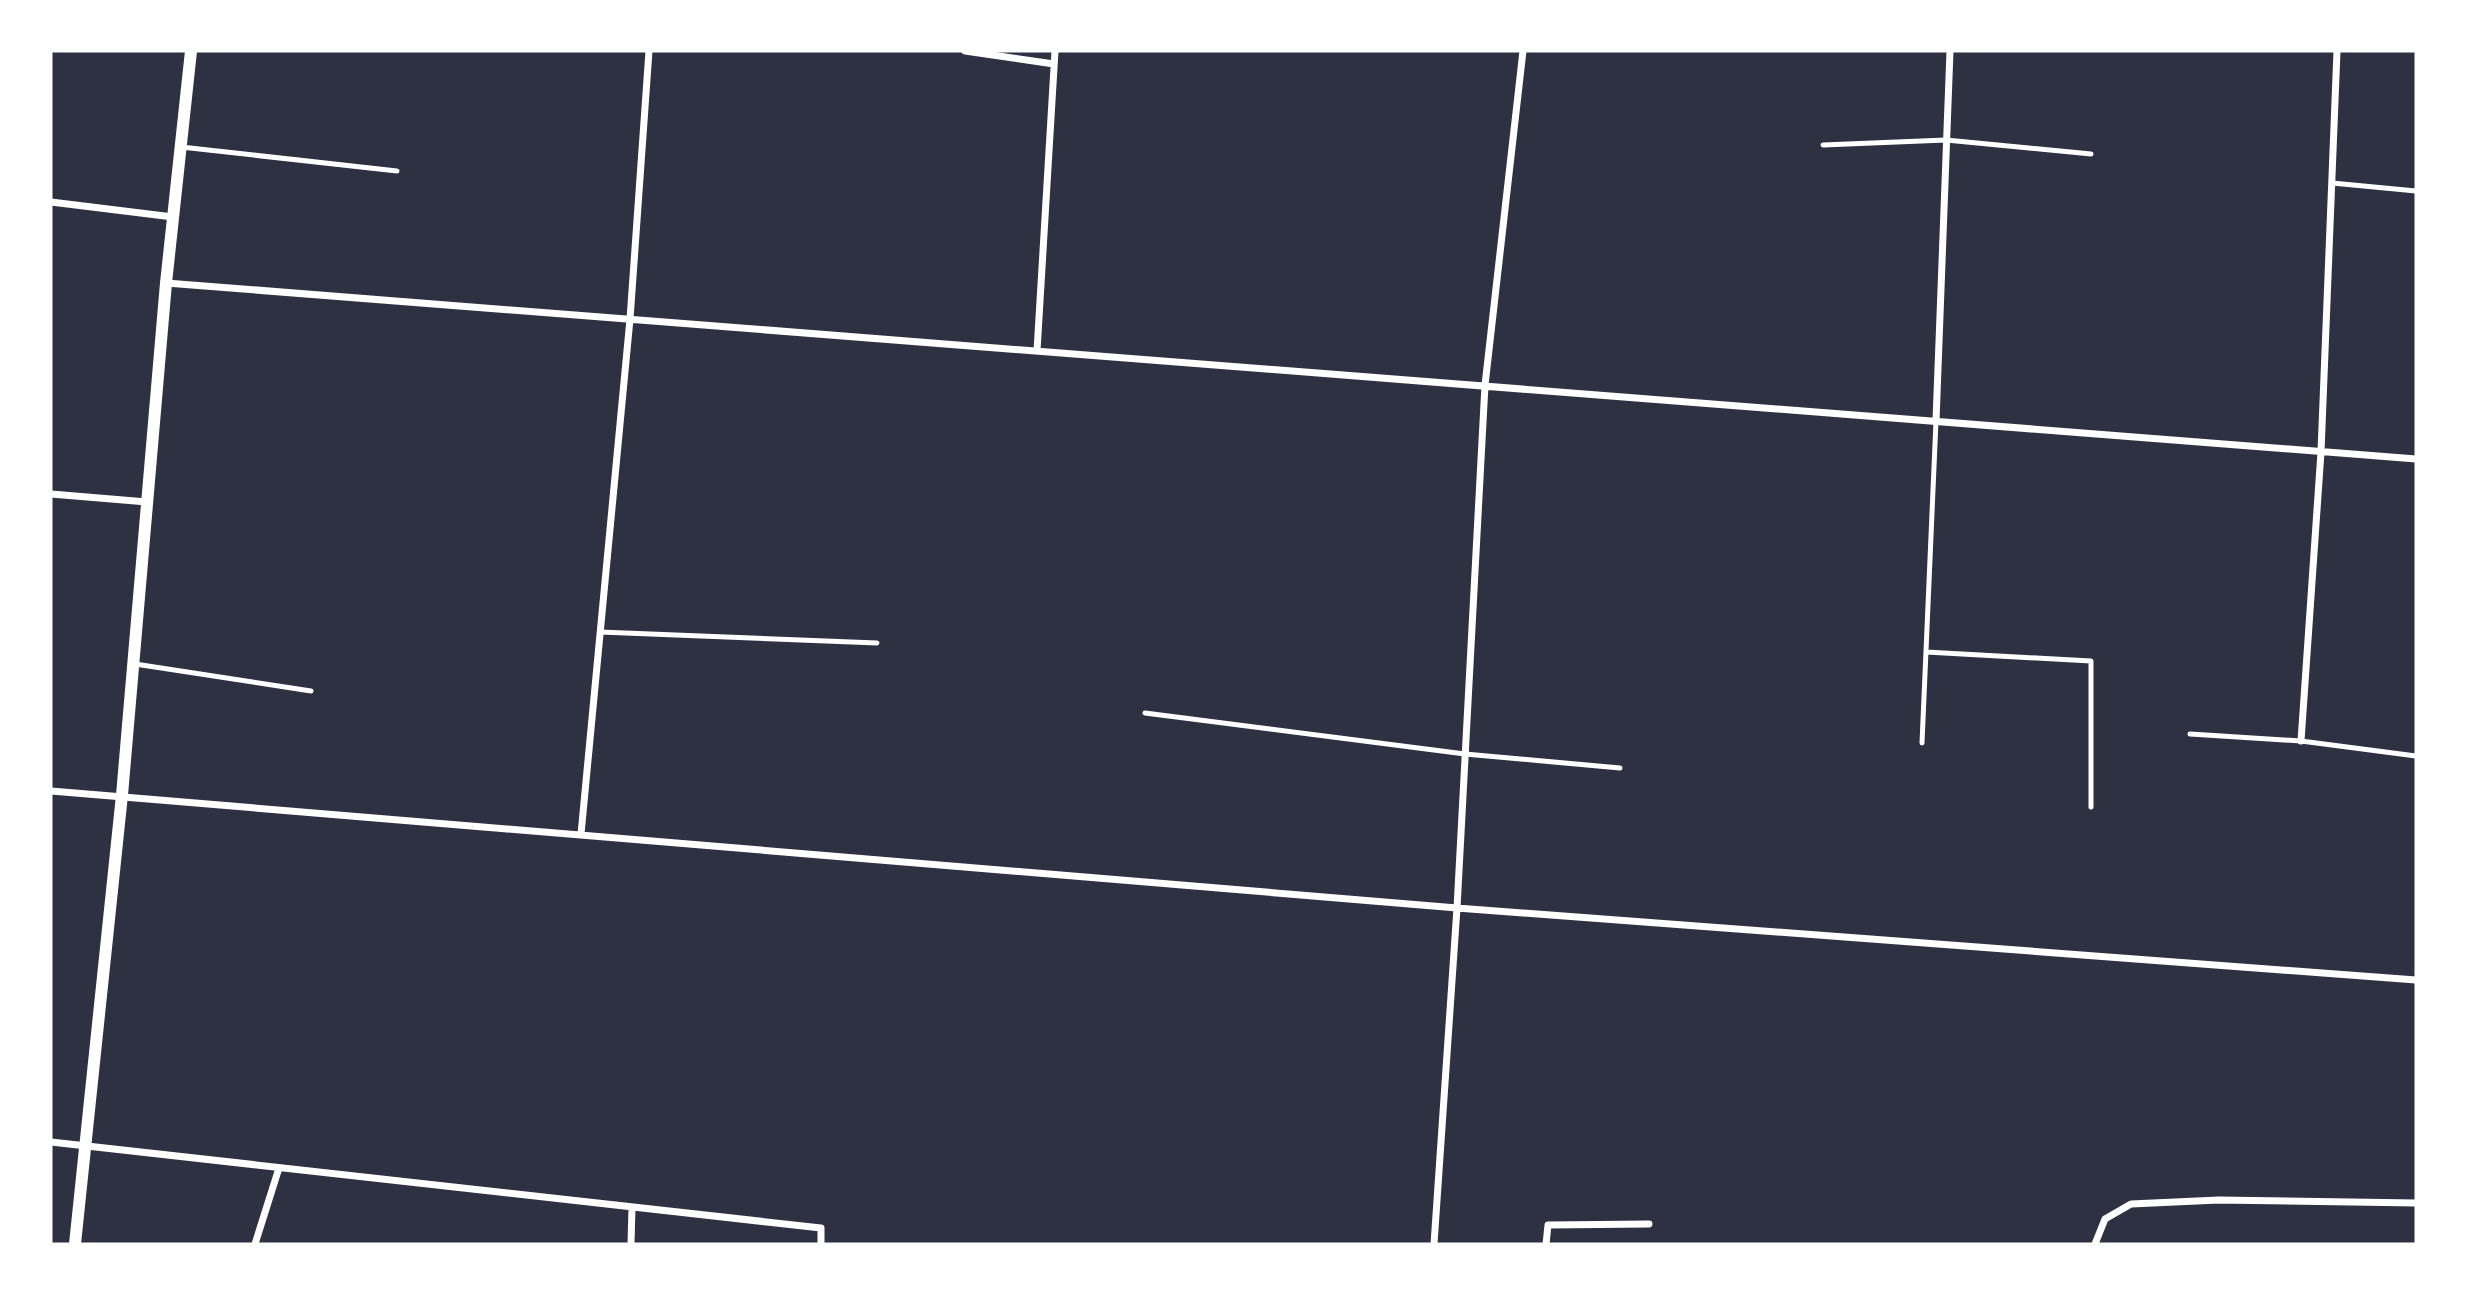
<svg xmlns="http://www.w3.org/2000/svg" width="2467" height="1295" font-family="Karla,sans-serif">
<rect width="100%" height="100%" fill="#2d3142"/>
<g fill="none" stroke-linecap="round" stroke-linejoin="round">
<!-- service -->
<path stroke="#fff" stroke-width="5" d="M1823 145 1946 140 2091 154
M181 147 397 171
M2332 183 2416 191
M600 632 877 643
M1926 652 2091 661V807
M135 664 311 691
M1145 713 1465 754 1620 768
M2190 734 2301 741 2416 756
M1922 743 1936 421"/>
<!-- minor -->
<path stroke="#fff" stroke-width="7" d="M965 51 1054 64
M51 202 173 217
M166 283 2416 459
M1037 351 1055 51
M1936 421 1950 51
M51 494 147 502
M2301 741 2321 452 2337 51
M51 791 1457 908 2416 980
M581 834 630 319 649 51
M51 1142 821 1228V1244
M255 1244 279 1168
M631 1244 632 1207
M1434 1244 1457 908 1485 385 1523 51
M1546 1244 1548 1225 1649 1224
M2095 1244 2105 1219 2131 1204 2219 1200 2416 1203"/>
<!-- tertiary -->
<path stroke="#fff" stroke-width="12" d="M75 1244 122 795 166 283 191 51"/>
</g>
<!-- border -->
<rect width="2467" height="1295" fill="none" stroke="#ffffff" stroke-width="105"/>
</svg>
